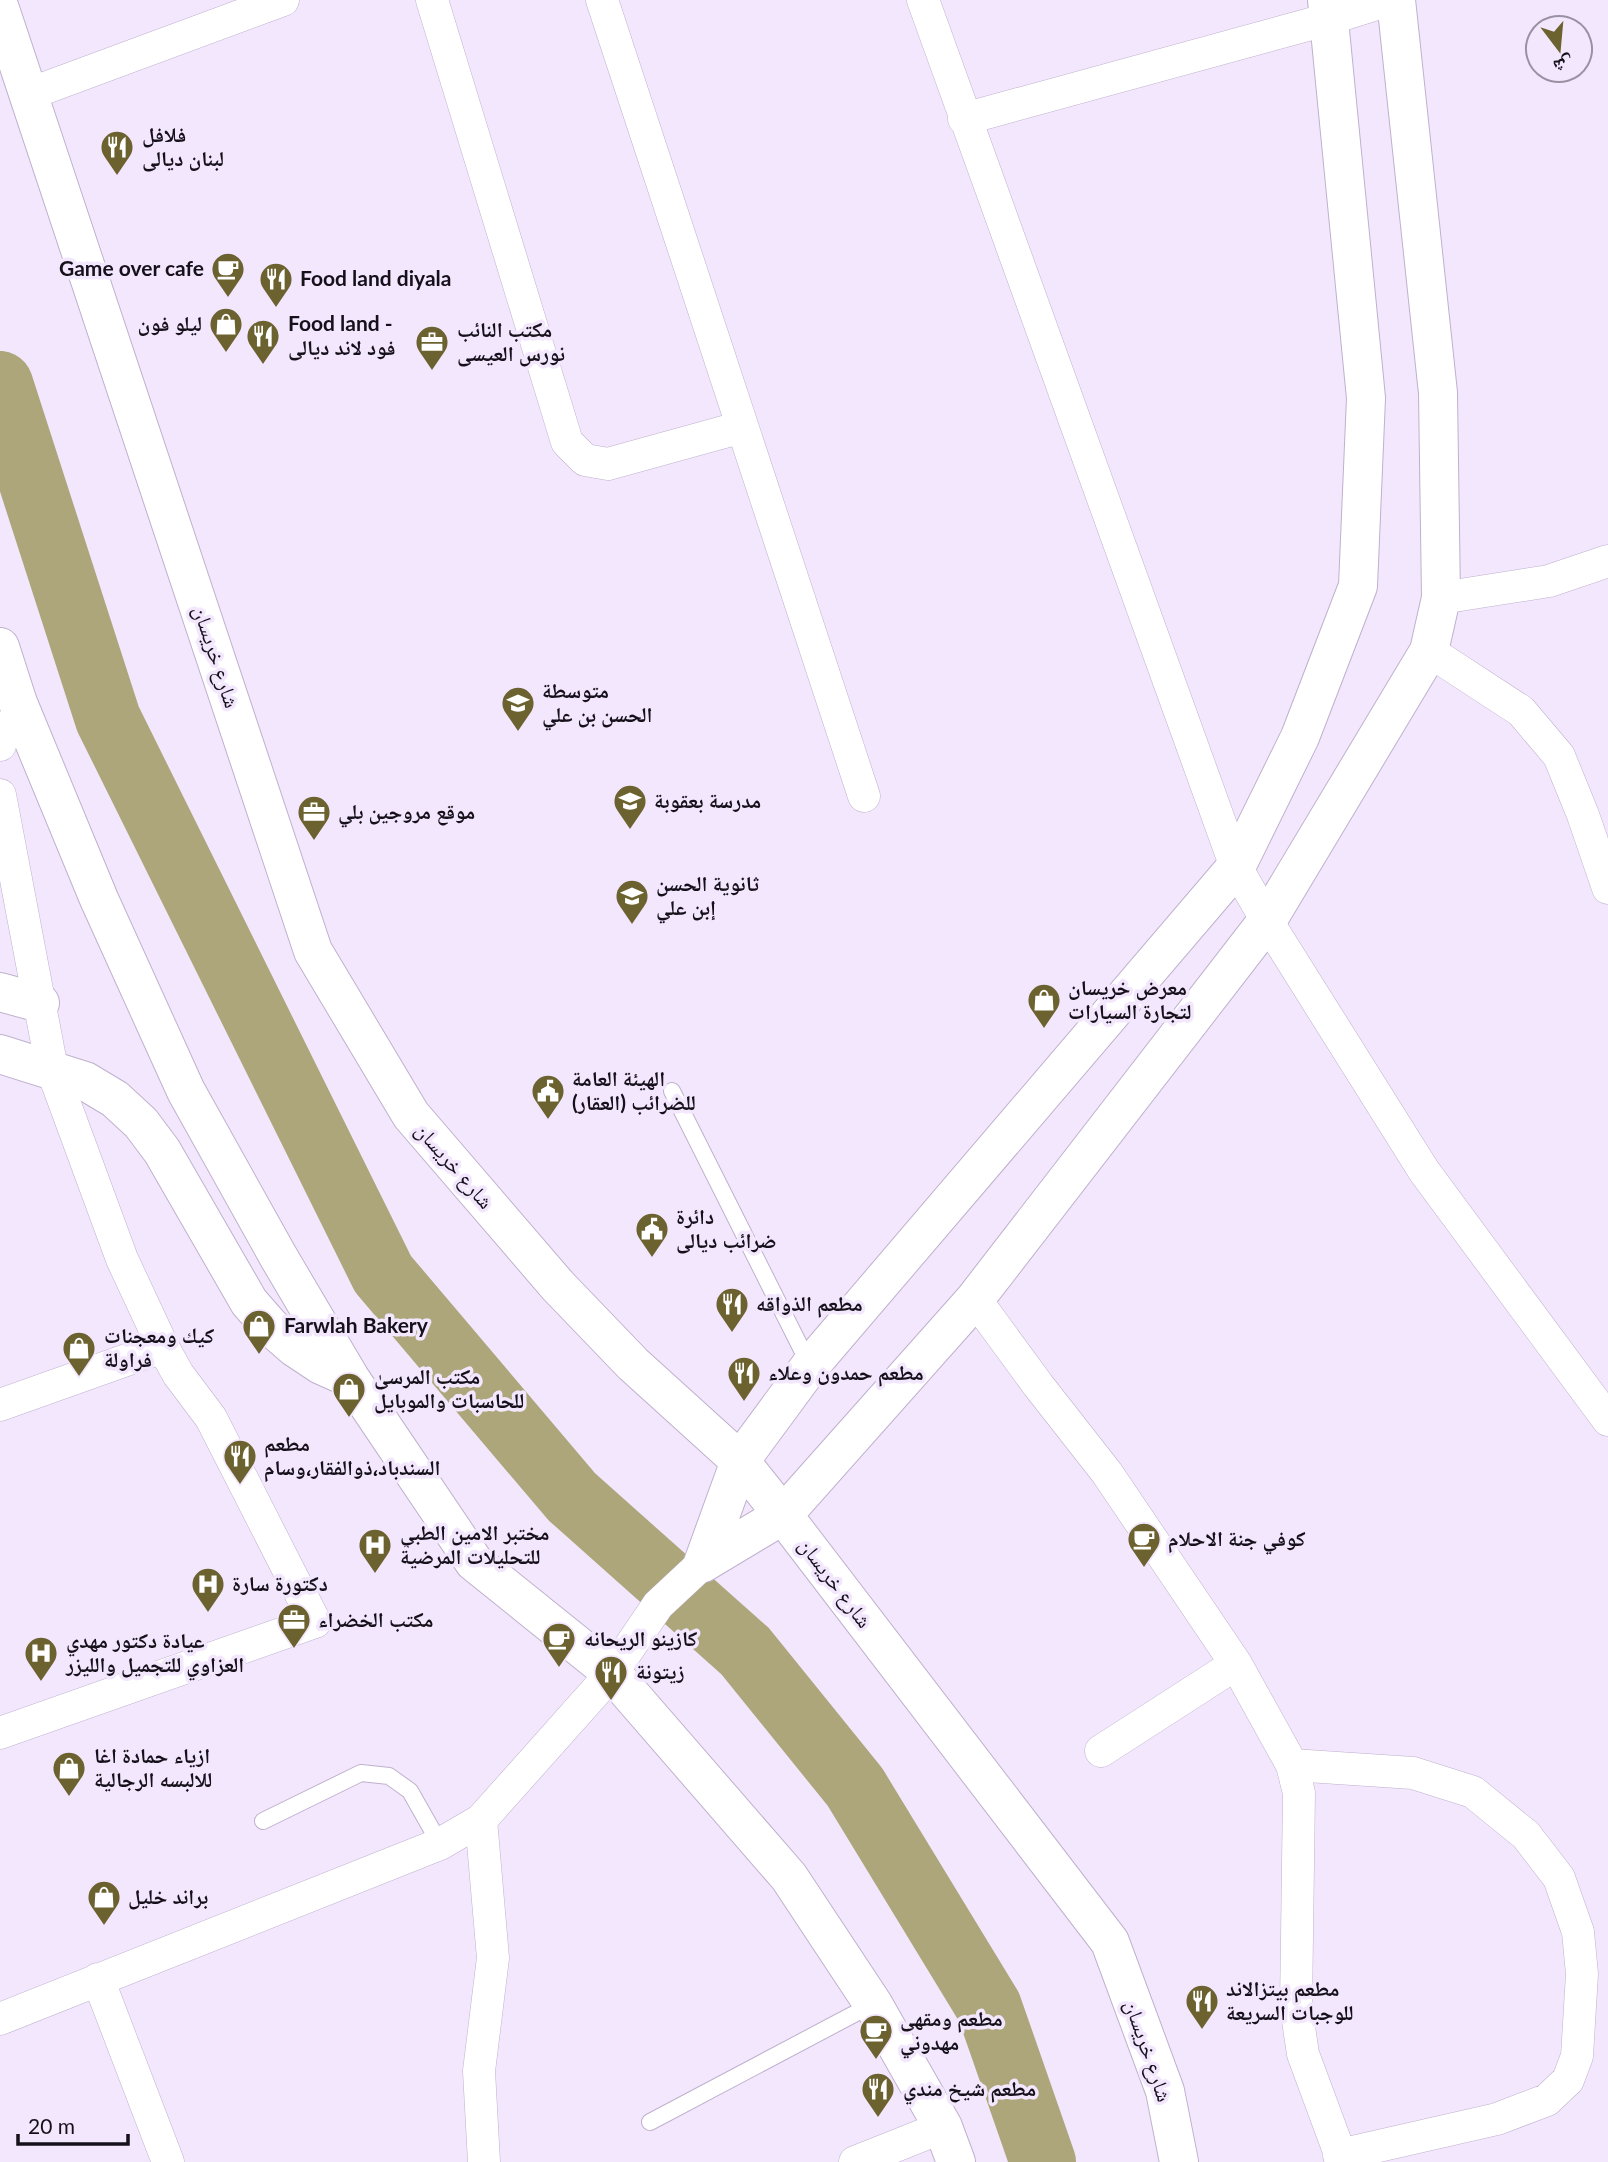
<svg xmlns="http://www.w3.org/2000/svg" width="1608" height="2162" font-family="Lato,'Noto Naskh Arabic',sans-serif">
<rect width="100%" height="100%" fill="#f3e7fe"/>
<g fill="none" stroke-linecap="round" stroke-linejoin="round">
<!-- river -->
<path stroke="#ada67b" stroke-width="66" d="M0 384 108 719 383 1274 572 1497 745 1651 855 1787 989 2007 1043 2162"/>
<defs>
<path id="service" d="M672 1091 810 1366
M263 1821 361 1773 389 1776 410 1791 440 1844
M650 2122 873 2004"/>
<path id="minor" d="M432 0 567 442 585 460 608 464 742 427
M602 0 864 796
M923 0 1236 867 1267 921 1424 1171 1608 1420
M29 94 283 0
M964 119 1329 19 1389 0
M1441 598 1549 581 1608 561
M1429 651 1521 711 1559 756 1583 815 1608 888
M0 745 3 733 22 711
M0 795 52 1069 122 1259 163 1347 178 1374 211 1418 315 1622 0 1733
M975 1299 1038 1385 1107 1473 1236 1664 1292 1765 1299 1793 1296 2007 1303 2054 1343 2162
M0 1405 163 1347
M1101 1751 1236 1664
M1292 1765 1413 1773 1473 1792 1526 1835 1559 1878 1578 1932 1582 1974 1577 2056 1568 2080 1547 2100 1497 2119 1339 2155
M481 1820 493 1958 479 2071 484 2162
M98 1979 168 2162
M0 2019 440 1844 481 1820 612 1673 658 1605 703 1563
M855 2162 943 2127"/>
<path id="tertiary" d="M0 9 313 951 411 1115 558 1286 633 1364 740 1461 783 1515 1110 1942 1165 2091 1179 2162
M0 647 18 703 99 899 186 1091 278 1256 350 1378 474 1562 612 1673 789 1877 873 2004 943 2127 956 2162
M0 992 40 1003
M0 1054 85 1081 115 1099 141 1123 162 1151 249 1302 270 1326 294 1347 321 1365 350 1378
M703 1563 783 1515 975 1299 1267 921 1429 651 1441 598 1438 393 1396 0
M703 1563 740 1461 810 1366 1236 867 1300 737 1358 586 1366 398 1327 0"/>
</defs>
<!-- service casing -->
<use href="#service" stroke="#bfb1cc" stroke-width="18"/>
<!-- minor casing -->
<use href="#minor" stroke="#bfb1cc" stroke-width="33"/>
<!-- tertiary casing -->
<use href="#tertiary" stroke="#bfb1cc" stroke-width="40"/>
<!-- service -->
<use href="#service" stroke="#fff" stroke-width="16"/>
<!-- minor -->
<use href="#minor" stroke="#fff" stroke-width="32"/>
<!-- tertiary -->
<use href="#tertiary" stroke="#fff" stroke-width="38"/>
</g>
<!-- icons -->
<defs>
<symbol id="restaurant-pin" viewBox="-11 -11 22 30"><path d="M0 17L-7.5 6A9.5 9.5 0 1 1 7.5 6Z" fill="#6c622f" stroke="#f3e7fe"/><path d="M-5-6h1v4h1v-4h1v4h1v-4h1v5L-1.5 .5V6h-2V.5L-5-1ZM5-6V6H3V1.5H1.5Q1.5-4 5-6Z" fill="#fff"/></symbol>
<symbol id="cafe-pin" viewBox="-11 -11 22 30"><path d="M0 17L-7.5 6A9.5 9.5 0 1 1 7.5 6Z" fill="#6c622f" stroke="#f3e7fe"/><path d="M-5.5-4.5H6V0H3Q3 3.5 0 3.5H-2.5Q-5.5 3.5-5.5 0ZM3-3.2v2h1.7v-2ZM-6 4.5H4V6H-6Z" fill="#fff"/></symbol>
<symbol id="shop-pin" viewBox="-11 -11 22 30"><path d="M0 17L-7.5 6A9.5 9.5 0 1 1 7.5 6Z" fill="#6c622f" stroke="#f3e7fe"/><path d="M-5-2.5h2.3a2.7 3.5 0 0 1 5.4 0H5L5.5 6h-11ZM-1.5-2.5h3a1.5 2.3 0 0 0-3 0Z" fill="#fff"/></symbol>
<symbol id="office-pin" viewBox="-11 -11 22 30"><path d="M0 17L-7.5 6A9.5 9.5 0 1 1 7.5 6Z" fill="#6c622f" stroke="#f3e7fe"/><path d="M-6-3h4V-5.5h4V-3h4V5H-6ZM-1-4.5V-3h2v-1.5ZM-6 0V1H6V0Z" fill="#fff"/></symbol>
<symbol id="school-pin" viewBox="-11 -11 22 30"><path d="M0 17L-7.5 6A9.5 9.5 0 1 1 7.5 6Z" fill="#6c622f" stroke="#f3e7fe"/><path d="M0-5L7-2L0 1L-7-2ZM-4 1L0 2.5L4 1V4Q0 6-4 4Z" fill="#fff"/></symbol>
<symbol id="civic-pin" viewBox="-11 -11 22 30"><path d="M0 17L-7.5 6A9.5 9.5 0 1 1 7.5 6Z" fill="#6c622f" stroke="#f3e7fe"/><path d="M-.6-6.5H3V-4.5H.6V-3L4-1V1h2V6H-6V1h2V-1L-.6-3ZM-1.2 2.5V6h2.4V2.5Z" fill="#fff"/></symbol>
<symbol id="hospital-pin" viewBox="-11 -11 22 30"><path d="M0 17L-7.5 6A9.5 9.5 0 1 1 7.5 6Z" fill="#6c622f" stroke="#f3e7fe"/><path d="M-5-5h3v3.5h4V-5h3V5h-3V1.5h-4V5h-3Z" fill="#fff"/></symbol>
</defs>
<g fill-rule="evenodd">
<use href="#restaurant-pin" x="98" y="128" width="38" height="52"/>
<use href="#cafe-pin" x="209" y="250" width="38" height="52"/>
<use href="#restaurant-pin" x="257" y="260" width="38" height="52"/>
<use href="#shop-pin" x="207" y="305" width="38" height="52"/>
<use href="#restaurant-pin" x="244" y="317" width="38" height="52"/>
<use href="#office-pin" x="413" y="323" width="38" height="52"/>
<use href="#school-pin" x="499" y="684" width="38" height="52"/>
<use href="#school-pin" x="611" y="782" width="38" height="52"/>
<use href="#office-pin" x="295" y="793" width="38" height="52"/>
<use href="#school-pin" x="613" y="877" width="38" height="52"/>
<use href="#shop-pin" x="1025" y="981" width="38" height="52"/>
<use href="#civic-pin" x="529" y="1072" width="38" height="52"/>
<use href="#civic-pin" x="633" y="1210" width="38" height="52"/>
<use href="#restaurant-pin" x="713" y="1285" width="38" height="52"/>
<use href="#shop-pin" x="240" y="1307" width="38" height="52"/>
<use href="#shop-pin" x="60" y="1329" width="38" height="52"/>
<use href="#restaurant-pin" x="725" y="1354" width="38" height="52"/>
<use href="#shop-pin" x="330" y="1370" width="38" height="52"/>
<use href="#restaurant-pin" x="221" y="1437" width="38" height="52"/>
<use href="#cafe-pin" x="1125" y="1520" width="38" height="52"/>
<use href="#hospital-pin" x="356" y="1526" width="38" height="52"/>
<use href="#hospital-pin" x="189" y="1565" width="38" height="52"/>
<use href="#office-pin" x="275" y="1601" width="38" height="52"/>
<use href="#cafe-pin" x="540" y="1620" width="38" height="52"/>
<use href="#hospital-pin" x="22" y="1634" width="38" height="52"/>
<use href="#restaurant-pin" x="592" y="1653" width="38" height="52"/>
<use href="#shop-pin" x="50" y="1749" width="38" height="52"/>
<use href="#shop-pin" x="85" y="1878" width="38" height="52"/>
<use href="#restaurant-pin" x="1183" y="1982" width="38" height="52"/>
<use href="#cafe-pin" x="857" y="2012" width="38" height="52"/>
<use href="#restaurant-pin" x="859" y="2070" width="38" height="52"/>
</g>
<g text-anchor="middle" stroke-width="7" stroke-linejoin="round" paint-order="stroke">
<!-- poi labels -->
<g font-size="21" font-weight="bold" fill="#15101a" stroke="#f3e7fe" text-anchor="start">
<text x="142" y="142">فلافل<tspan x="142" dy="24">لبنان ديالى</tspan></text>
<text x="204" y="276" text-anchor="end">Game over cafe</text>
<text x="300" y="286">Food land diyala</text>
<text x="202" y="331" text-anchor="end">ليلو فون</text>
<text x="288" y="331">Food land -<tspan x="288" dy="24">فود لاند ديالى</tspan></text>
<text x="457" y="337">مكتب النائب<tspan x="457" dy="24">نورس العيسى</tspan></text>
<text x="542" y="698">متوسطة<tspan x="542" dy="24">الحسن بن علي</tspan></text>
<text x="654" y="808">مدرسة بعقوبة</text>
<text x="338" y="819">موقع مروجين بلي</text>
<text x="656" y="891">ثانوية الحسن<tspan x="656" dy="24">إبن علي</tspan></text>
<text x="1068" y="995">معرض خريسان<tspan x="1068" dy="24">لتجارة السيارات</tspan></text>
<text x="572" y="1086">الهيئة العامة<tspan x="572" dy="24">للضرائب (العقار)</tspan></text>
<text x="676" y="1224">دائرة<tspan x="676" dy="24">ضرائب ديالى</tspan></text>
<text x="756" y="1311">مطعم الذواقه</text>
<text x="284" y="1333">Farwlah Bakery</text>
<text x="104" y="1343">كيك ومعجنات<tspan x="104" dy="24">فراولة</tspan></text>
<text x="768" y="1380">مطعم حمدون وعلاء</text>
<text x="374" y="1384">مكتب المرسىٰ<tspan x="374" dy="24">للحاسبات والموبايل</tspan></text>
<text x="264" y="1451">مطعم<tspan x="264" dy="24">السندباد،ذوالفقار،وسام</tspan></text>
<text x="400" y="1540">مختبر الامين الطبي<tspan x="400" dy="24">للتحليلات المرضية</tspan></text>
<text x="1168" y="1546">كوفي جنة الاحلام</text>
<text x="232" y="1591">دكتورة سارة</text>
<text x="318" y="1627">مكتب الخضراء</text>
<text x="584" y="1646">كازينو الريحانه</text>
<text x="66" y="1648">عيادة دكتور مهدي<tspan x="66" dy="24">العزاوي للتجميل والليزر</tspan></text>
<text x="636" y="1679">زيتونة</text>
<text x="94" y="1763">ازياء حمادة اغا<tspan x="94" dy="24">للالبسه الرجالية</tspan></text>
<text x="128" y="1904">براند خليل</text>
<text x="1226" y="1996">مطعم بيتزالاند<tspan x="1226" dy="24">للوجبات السريعة</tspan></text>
<text x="900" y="2026">مطعم ومقهى<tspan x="900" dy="24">مهدوني</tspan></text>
<text x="903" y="2096">مطعم شيخ مندي</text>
</g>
<!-- street labels -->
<g font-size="21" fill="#15101a" stroke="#f3e7fe">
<text transform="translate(216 657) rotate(72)" y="7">شارع خريسان</text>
<text transform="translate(454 1166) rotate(49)" y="7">شارع خريسان</text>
<text transform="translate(835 1583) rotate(53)" y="7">شارع خريسان</text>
<text transform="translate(1148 2051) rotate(71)" y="7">شارع خريسان</text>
</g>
</g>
<!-- north arrow -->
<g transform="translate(1559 49) rotate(164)"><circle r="33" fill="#f3e7fe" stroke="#9a91a3" stroke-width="2"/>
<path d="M0-5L12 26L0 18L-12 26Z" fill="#6c622f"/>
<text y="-10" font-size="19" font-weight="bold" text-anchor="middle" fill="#15101a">ش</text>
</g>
<!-- scale -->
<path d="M18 2134v10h110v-10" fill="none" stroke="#15101a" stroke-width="3.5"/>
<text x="28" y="2134" font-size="21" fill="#15101a" stroke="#f3e7fe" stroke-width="5" paint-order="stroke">20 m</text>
</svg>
